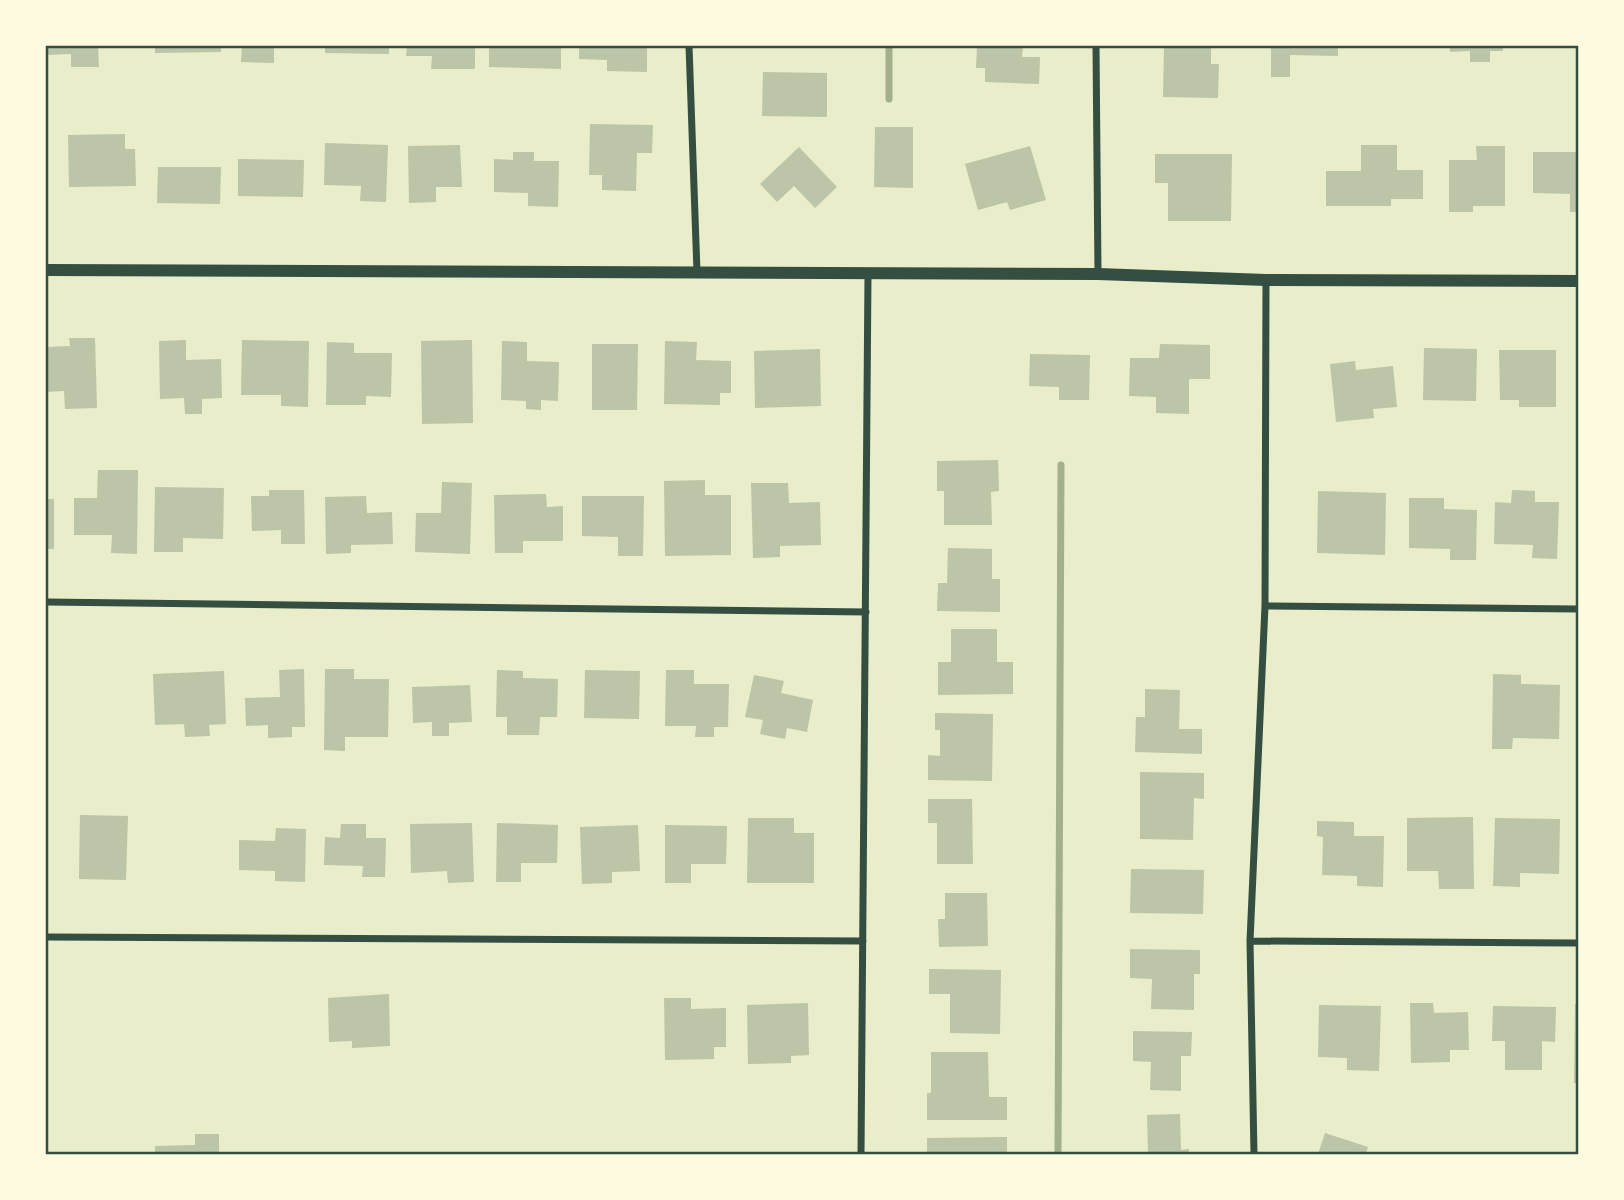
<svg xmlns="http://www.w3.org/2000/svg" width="1624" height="1200" font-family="'Zilla Slab',serif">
<rect width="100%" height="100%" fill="#e9edc9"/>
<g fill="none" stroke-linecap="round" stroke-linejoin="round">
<!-- stream -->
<path stroke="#a3b18a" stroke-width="7" d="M889 99V46
M1058 1154 1061 465"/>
</g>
<!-- building -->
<path fill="#bcc5a7" d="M46 46H98L99 67H71V54L46 55Z
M155 46H221V52L155 53Z
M242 46H274V63L241 62Z
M325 46H389V54L325 53Z
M407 46H475V69H431L432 56H406Z
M489 46H561V69L489 67Z
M579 46H647V72L607 71V60L579 59Z
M977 46H1023L1022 57H1040L1039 84 985 82V68H976Z
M1164 46H1211V64H1219L1218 98 1163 97Z
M1271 46H1338V56L1290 55V77H1271Z
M1450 46H1503V51H1490V62H1470V51L1450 52Z
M763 72 827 73V117L762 116Z
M590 124 653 125 652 153H637L636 191 602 190V175H589Z
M875 127H913V188L874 187Z
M125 134V149H135L136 186 69 187 68 135Z
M325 143 388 145 386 202 360 201 361 186 324 185Z
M460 145 462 187H436V202L409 203 408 146Z
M1361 145H1397V170H1423V199H1391V206H1326V171H1361Z
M1030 146 1046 200 1010 210 1007 202 978 210 965 164Z
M1476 146H1505V206H1473V212H1449V160H1477Z
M799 147 837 187 815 208 794 186 777 202 760 184Z
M513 152H534V161H559L558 207 528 206V193L494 192V159L513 160Z
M1533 152H1578V212H1570V194L1533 193Z
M1155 154H1232L1231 221H1168V183H1155Z
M238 159 304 160 303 197 238 196Z
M158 167H221L220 204 157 203Z
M69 338H95L97 408 65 409 64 391 46 392V347L70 346Z
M186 340V360L221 359 222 398 202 399V414H185L184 398 160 399 159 341Z
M242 340 309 341 308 407 281 406V395H241Z
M472 340 473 423 422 424 421 341Z
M502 341 527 342V361L559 362 558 401 541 400V410L526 409V401L501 400Z
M665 341 697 342 696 360 731 361V393H720V405L664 404Z
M327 342 354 343V353H392L391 397 366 396V405H326Z
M592 344H638L637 410H592Z
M1160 344 1210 345V379H1189V414L1156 413V397L1129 396 1130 358H1159Z
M1424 348 1477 349 1476 401 1423 400Z
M820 349 821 406 755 408 754 351Z
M1499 350H1556V407H1519V400H1500Z
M1030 354 1090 355 1089 400H1059V387L1029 386Z
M1355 361 1356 370 1393 366 1397 407 1373 409 1374 418 1336 422 1330 364Z
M998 460 999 491 991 492 992 525H944V491H937V461Z
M98 470H138L137 554 111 553 112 535H74V498H97Z
M705 480V495H731V555L665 556 664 481Z
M442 482 472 483 470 554 415 552 416 513H441Z
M751 483H788L789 503 820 502 821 545 780 546V557L753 558Z
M155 487 224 488 223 539 183 538V552H154Z
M269 490H304L305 544H281V530L252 531 251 496H269Z
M1512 490 1535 491V502H1559L1557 559 1532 558 1533 545 1494 544 1495 502 1511 503Z
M1318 491 1386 493 1385 555 1317 553Z
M546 494 547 507 563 506V541H523V553H495L494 495Z
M366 496 367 513 392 512 393 544 351 545V553L326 554 325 497Z
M582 496H644L643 556H618V537L582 536Z
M1409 498H1444V509L1477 510 1476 560H1450V549L1409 548Z
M46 499H54V549H46Z
M948 548 992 549V579H1000V612L937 611 938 583H947Z
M951 629H997V662H1013V694L938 695V662H951Z
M304 669 305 727H292V737L268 738V725L246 726 245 698 280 697 279 670Z
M325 669H354V679H389L388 737H345V751L324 750Z
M497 670 523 671V678L558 679 557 717H540L539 735H507V717H496Z
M585 670 640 671 639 719 584 718Z
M666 670H694V684H729L728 727H714V737H695L696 726H665Z
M224 671 226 724 209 725 210 736 185 737 184 724 155 725 153 674Z
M1493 674 1521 675V684L1560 685 1559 739 1513 738 1512 749H1492Z
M754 675 784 681 781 693 813 700 807 732 787 728 785 739 760 734 763 720 745 717Z
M470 685 472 722 449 723V736H432V722L413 723 412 687Z
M1145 689 1180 690 1179 729H1202V754L1135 752 1136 717H1145Z
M935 713 993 714 992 781 928 780V755L940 756V730H935Z
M1140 772 1204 773V799L1194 798 1193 840 1140 839Z
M928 799H972L973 864H937V823H928Z
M80 815 128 816 126 880 79 879Z
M1473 817 1474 889H1439L1438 871H1407V818Z
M748 818H794V833H814V883H747Z
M1495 818 1560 819 1559 874 1520 873V887L1493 886Z
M1317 821 1354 822V836H1384L1383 887 1357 886V876L1322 875 1323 837 1317 836Z
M472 823 474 882 448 883 447 871 411 873 410 824Z
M497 823 558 825 557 863H521V882H496Z
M341 824H366V838H386L385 877H362L363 866 324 865 325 837 340 838Z
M638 825 640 871 612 872V883L582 884 580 827Z
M665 825 727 826 726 864H691V883H665Z
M276 828 306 829 305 882 275 881V871L239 870V840L275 841Z
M1131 869 1204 870 1203 914 1130 913Z
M945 893H987L988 946 939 947 938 919H945Z
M1130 949 1200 950V974H1194V1010L1151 1009 1152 979 1130 978Z
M929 969 1001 970 1000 1034 950 1033V994H929Z
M389 994 390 1046 352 1048V1041L329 1042 328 998Z
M664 998H691V1009L726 1008V1047H714V1059L665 1060Z
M808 1003 809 1055 791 1056V1063L748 1064 747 1005Z
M1410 1003H1433L1434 1013 1468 1012 1469 1050H1450V1062L1411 1063Z
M1575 1004H1578V1083H1574Z
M1319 1005 1381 1006 1379 1071 1347 1070V1058L1318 1057Z
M1493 1006 1556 1007 1555 1042 1542 1041V1070H1505V1041H1492Z
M1133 1031 1192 1032 1191 1056H1181V1091L1150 1090 1151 1062 1133 1061Z
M931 1052H988L989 1097H1007V1120H927V1093H931Z
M1180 1114 1181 1150 1189 1149V1154H1148L1147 1115Z
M1325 1133 1368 1147 1366 1154H1318Z
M195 1134H219V1154H155V1146L195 1145Z
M1007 1137V1154H927V1138Z"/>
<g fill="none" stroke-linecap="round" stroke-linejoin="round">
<!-- minor -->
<path stroke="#344e41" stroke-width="7" d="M689 46 697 272
M1096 46 1098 274
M46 602 866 612
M1265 606 1578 609
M46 937 863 941
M1250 941 1578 943
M861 1154 868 274
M1254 1154 1250 941 1265 606 1266 280"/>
<!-- tertiary -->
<path stroke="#344e41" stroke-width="12" d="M46 270 1098 274 1266 280 1578 281"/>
</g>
<!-- border -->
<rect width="1624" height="1200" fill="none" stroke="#fefae0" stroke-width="94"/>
<rect x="47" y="47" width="1530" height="1106" fill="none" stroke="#344e41" stroke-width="2.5"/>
</svg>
